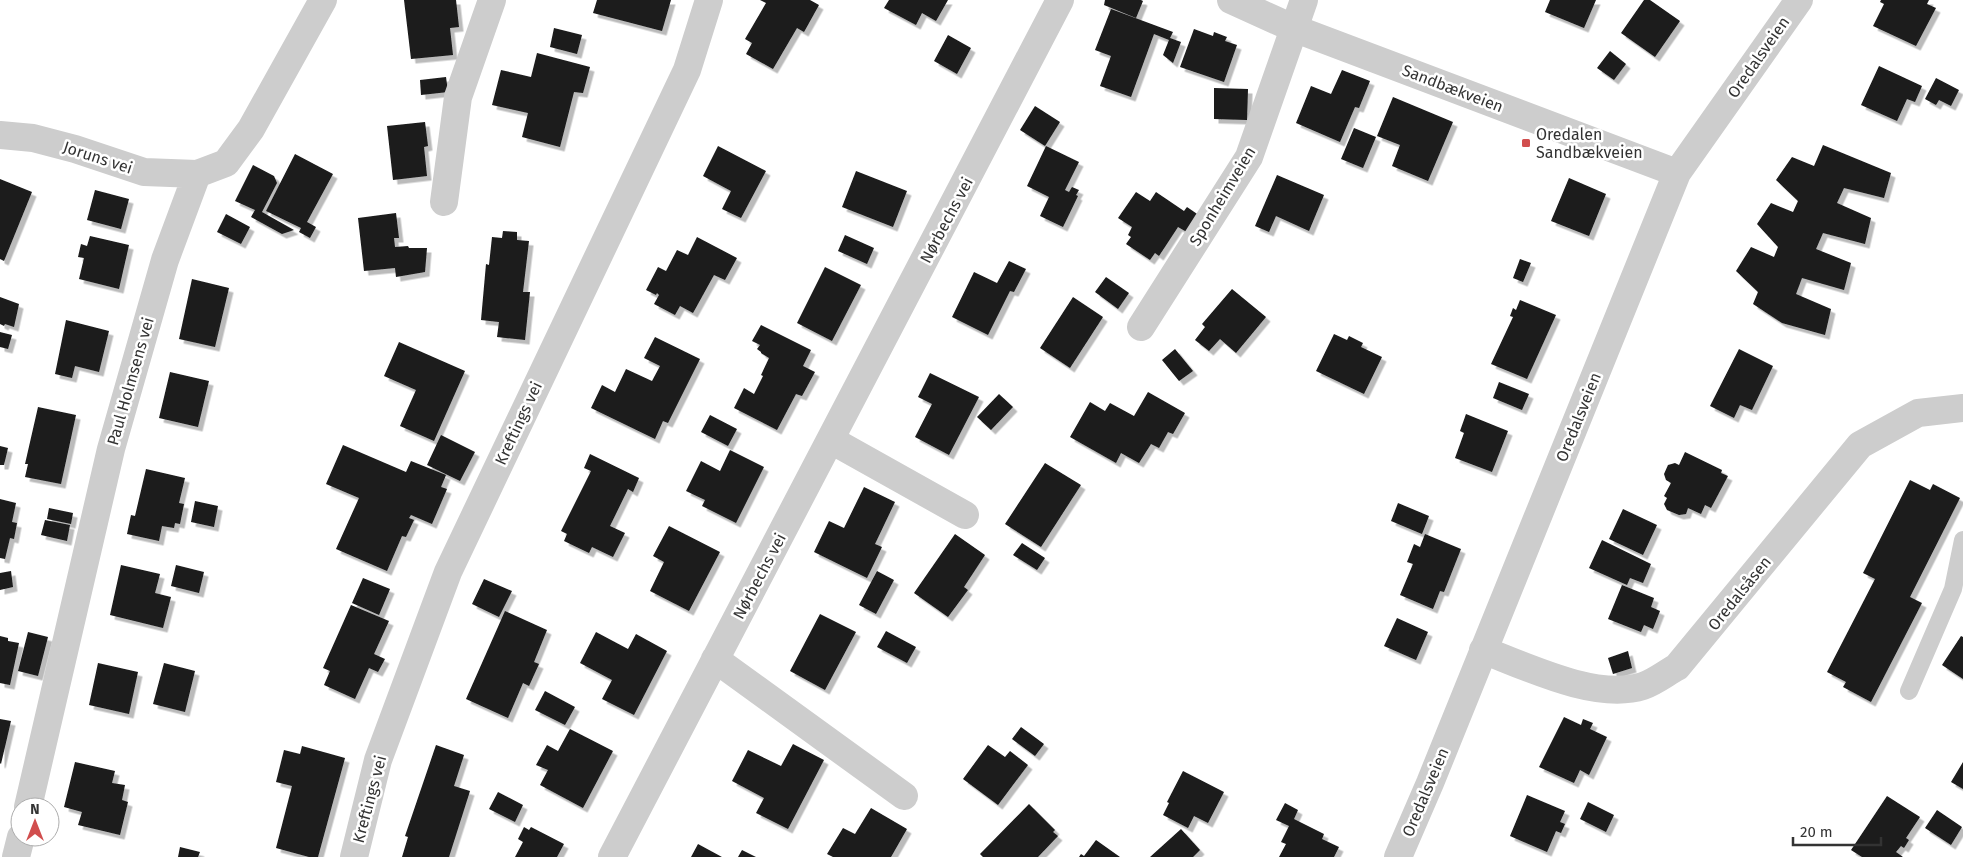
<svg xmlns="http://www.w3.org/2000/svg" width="1963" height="857" font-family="'Fira Sans',sans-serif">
<defs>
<filter id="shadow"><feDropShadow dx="4.5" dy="4.5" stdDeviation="0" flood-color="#0004"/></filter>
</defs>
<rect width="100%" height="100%" fill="#fff"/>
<!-- building -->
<path fill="#1a1a1a" filter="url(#shadow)" d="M404 0H456L459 27 450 28 453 55 411 59Z
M597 0H671L662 31 593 13Z
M760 0H810L819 5 804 32 797 28 773 69 746 54 752 43 745 39 766 3Z
M889 0H948L936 21 922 13 916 25 884 8Z
M1105 0H1141L1143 1 1136 18 1104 5Z
M1550 0H1596L1584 28 1545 12Z
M1644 0H1650L1680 21 1655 57 1621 33Z
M1881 0H1929L1927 4 1936 8 1916 46 1873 26 1884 4 1880 2Z
M1111 9 1173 32 1170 38 1181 42 1173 63 1163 55 1169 40 1154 34 1131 97 1100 86 1111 56 1095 50Z
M554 28 582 35 577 54 550 47Z
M1194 29 1213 36 1214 32 1227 37 1225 41 1237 45 1224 82 1180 67Z
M948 35 971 48 957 74 934 61Z
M1610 51 1626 64 1614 80 1597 68Z
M537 53 590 67 583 93 574 92 560 147 522 137 528 113 492 105 501 70 531 77Z
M1879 66 1922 86 1915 102 1907 99 1897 121 1861 105Z
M1342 70 1370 81 1359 108 1355 107 1340 142 1296 123 1311 86 1331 94Z
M446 77 448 92 421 95 420 80Z
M1936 78 1959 90 1951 106 1939 100 1936 105 1925 99Z
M1214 88 1248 89 1247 120 1214 119Z
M1393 97 1453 122 1428 181 1392 166 1400 145 1377 136Z
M1035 106 1060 122 1045 146 1020 130Z
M425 122 428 146 424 147 427 176 393 180 387 126Z
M1354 128 1376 137 1363 168 1341 159Z
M1823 145 1891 173 1884 198 1844 188 1837 203 1871 218 1865 244 1823 233 1816 249 1851 263 1844 290 1802 278 1796 294 1831 309 1825 335 1782 323 1753 304 1758 292 1736 271 1751 247 1774 257 1778 247 1757 224 1771 203 1793 212 1798 201 1776 180 1792 157 1814 166Z
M718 146 766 171 741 218 722 209 731 191 703 176Z
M1046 146 1079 162 1065 190 1069 192 1072 187 1079 190 1076 195 1078 196 1063 227 1040 216 1049 197 1027 186Z
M295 154 333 174 307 222 316 227 310 238 299 232 301 228 266 211Z
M253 165 274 176 277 183 262 212 294 230 282 234 251 217 255 210 235 201Z
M856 171 907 191 893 227 842 207Z
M1277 175 1324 195 1309 231 1276 216 1269 232 1255 226Z
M1569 178 1606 194 1589 236 1551 221Z
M0 179 32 192 4 261 0 259Z
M95 190 129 199 121 229 87 220Z
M1136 192 1150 201 1156 192 1184 211 1187 207 1203 218 1192 235 1178 227 1159 256 1155 253 1150 260 1126 244 1131 237 1128 235 1132 227 1118 218Z
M396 213 399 238H394L395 247 408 246 409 248H427L425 272 396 277 395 268 364 271 358 218Z
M226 214 250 227 241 244 217 232Z
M503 231 517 232V240L529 241 523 292H530L525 340 497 337 499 322 481 320 486 264 489 265 492 237 502 238Z
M845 235 874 248 867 264 838 251Z
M90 236 129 245 119 289 79 279 84 258 78 257 81 244 87 246Z
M697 237 737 258 725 280 714 275 693 313 680 306 675 315 654 304 659 295 657 293 656 295 646 290 658 267 666 271 677 250 688 255Z
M1520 259 1531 263 1523 282 1513 278Z
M1009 261 1026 269 1014 292 1010 291 988 335 952 317 974 272 997 283Z
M825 267 861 285 832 341 797 323Z
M1106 277 1129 293 1118 309 1095 292Z
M192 279 229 288 215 347 179 339Z
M1232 289 1266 317 1236 353 1220 339 1209 351 1195 340 1205 327 1202 324Z
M0 297 19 304 14 327 5 324 4 326 0 324Z
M1073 297 1103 317 1070 368 1040 348Z
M1520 300 1556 315 1527 379 1491 364 1513 317 1510 316 1513 308 1516 310Z
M66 320 109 331 99 372 75 366 72 378 55 374Z
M761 325 811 350 803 366 815 372 802 396 796 394 777 430 734 408 744 388 754 394 763 376 761 375 769 358 761 353V352L757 349 760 345 752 341Z
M0 332 12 335 8 349 0 347Z
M1334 334 1347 340 1349 336 1363 343 1361 347 1382 357 1364 394 1316 371Z
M655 337 700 359 668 423 663 421 655 439 591 408 602 385 615 392 626 369 652 381 660 366 644 358Z
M399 342 465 371 434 441 400 426 416 390 384 376Z
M1175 349 1193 371 1179 381 1162 360Z
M1739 349 1773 366 1752 410 1740 405 1734 418 1710 406Z
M170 372 209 381 198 427 159 418Z
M930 373 979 397 949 455 915 437 932 404 918 397Z
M1499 382 1529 394 1522 410 1493 398Z
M1148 392 1185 413 1173 434 1168 432 1159 448 1151 444 1139 463 1121 453 1116 463 1070 437 1090 402 1105 411 1110 403 1134 416Z
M999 394 1013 407 991 430 977 417Z
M38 407 76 415 61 484 25 477 28 464H25Z
M1466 414 1508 431 1492 472 1455 458 1464 433 1460 431Z
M710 415 737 429 728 446 701 432Z
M441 435 475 452 460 481 427 465Z
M343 445 406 472 411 461 446 475 441 487 447 489 432 524 411 515 409 518 414 520 406 537 402 536 387 571 336 549 359 498 326 484Z
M0 446 8 448 4 465H0Z
M730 450 764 467 736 523 702 506 705 500 686 491 701 461 720 471Z
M1685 452 1722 470 1721 473 1728 476 1711 508 1705 505 1701 514 1688 508 1686 514 1679 515 1667 510 1664 504 1667 498 1664 496 1671 483 1666 480 1664 474 1668 465 1675 463 1679 465Z
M590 454 639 478 633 492 628 489 610 526 625 533 613 557 592 547 589 553 564 541 567 534 561 531 591 471 584 468Z
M1045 463 1081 485 1041 547 1005 524Z
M146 469 185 478 179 503 184 504 180 524 175 523 174 528 162 526 159 541 127 534 131 515 135 516Z
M1910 480 1930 490 1933 484 1960 498 1910 597 1922 603 1871 702 1843 687 1846 682 1827 672 1875 579 1863 573Z
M864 487 895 502 875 544 882 547 867 578 814 552 829 521 844 528Z
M0 499 16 503 12 522 17 523 14 539 10 538 5 559 0 558Z
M195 501 218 506 214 527 191 522Z
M1398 503 1429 516 1422 534 1391 521Z
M49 508 73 513 71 524 47 519Z
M1623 509 1657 525 1643 555 1609 539Z
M45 520 70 525 67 541 41 535Z
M669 526 720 552 689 611 650 591 664 562 653 556Z
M955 534 985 555 964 587 968 590 948 617 914 593Z
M1425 534 1461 549 1444 592 1440 591 1433 609 1400 595 1413 564 1407 562 1414 544 1420 547Z
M1602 540 1651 564 1643 583 1630 578 1627 585 1589 568Z
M1022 543 1045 558 1037 570 1013 555Z
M121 565 160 574 155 593 171 597 163 628 110 615Z
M176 565 204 572 199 593 171 586Z
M11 571 13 587 0 590V573Z
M877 571 894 580 876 614 859 605Z
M363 578 390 589 379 615 352 603Z
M484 579 512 591 499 617 472 604Z
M1622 585 1654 598 1651 607 1660 611 1653 629 1644 625 1641 632 1608 619Z
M351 605 389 621 374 654 385 659 378 672 369 668 355 699 324 685 330 671 323 668Z
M505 611 547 630 534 662 539 664 529 686 523 683 508 718 466 699Z
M820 614 856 632 825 690 790 671Z
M1397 618 1428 632 1416 660 1384 646Z
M886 631 916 647 907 663 877 647Z
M28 632 48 637 38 676 18 671Z
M596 632 628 649 636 634 667 651 634 715 602 699 612 680 580 663Z
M0 636 8 638V641L19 643 10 685 0 683Z
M1961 636 1963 637V679L1942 665Z
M1628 651 1632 668 1613 674 1608 658Z
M98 663 138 672 129 714 89 705Z
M164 663 195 671 185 712 153 704Z
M545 691 575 707 565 725 535 710Z
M1564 717 1581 725 1583 719 1593 723 1590 729 1607 737 1589 775 1580 770 1574 783 1539 767Z
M0 719 11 721 1 764 0 763Z
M1021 727 1044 744 1035 756 1012 739Z
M570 729 613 751 583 808 540 785 548 770 536 765 547 745 558 751Z
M793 744 824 760 788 829 756 813 764 798 732 781 748 750 781 766Z
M436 745 464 755 454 786 470 791 449 857H402L408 837 405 836Z
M988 745 1005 757 1010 751 1028 765 998 805 963 779Z
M302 746 345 758 318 857H309L276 848 292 786 276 782 284 750 300 754Z
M75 762 115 771 112 783 125 785 122 800 128 802 120 835 78 825 82 812 64 807Z
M1963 762V789L1951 782Z
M1183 771 1224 792 1208 823 1194 816 1188 828 1163 815 1169 803 1167 802Z
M498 792 523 805 515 822 489 809Z
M1527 795 1565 811 1560 822 1565 824 1561 833 1556 831 1547 852 1510 836Z
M1887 796 1920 817 1906 838 1909 840 1904 848 1901 846 1896 852 1903 857H1862L1851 850Z
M1588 802 1614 815 1606 832 1580 819Z
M1285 803 1298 810 1294 819 1324 834 1322 839 1339 847 1334 857H1279L1286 844 1281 842 1289 826 1276 820Z
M1029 804 1055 830 1053 832 1058 836 1038 857H983L980 854Z
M871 808 907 829 891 857H833L827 854 843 828 855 834Z
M1937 810 1962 827 1951 845 1925 828Z
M524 827 529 830 531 827 564 844 557 857H515L523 842 518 839Z
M1181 829 1200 850 1193 857H1150Z
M1096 840 1120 857H1079L1081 854 1084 856Z
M698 844 722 857H691Z
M180 847 200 852 198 857H178Z
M742 850 756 857H738Z"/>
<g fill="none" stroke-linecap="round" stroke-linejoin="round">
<!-- lane -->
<path stroke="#cdcdcd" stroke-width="18" d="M1909 691 1953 589 1963 540"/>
<!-- street -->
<path stroke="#cdcdcd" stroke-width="28" d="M1231 0 1293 28 1677 173
M0 135 33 138 75 149 144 172 197 174 226 163 251 129 323 0
M444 202 458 97 492 0
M1141 327 1249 157 1304 0
M831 440 965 515
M1483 650C1527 667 1597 701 1643 686 1655 682 1666 673 1677 667L1860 445 1918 413 1963 408
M715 659 904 796
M28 807 111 449 165 260 197 174
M16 857 21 837
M354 857 378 760 448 572 687 70 709 0
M612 857 1060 0
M1398 857 1430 783 1677 173 1799 0"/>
</g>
<!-- markers -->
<rect fill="#d14e4e" stroke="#fff" stroke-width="2" x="1521" y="138" width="10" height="10" rx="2.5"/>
<g text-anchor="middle" stroke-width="5" stroke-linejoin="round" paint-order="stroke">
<!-- street labels -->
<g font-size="16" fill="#333" stroke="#fff">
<text transform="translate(1758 57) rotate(-55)" y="6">Oredalsveien</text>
<text transform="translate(1453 88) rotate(21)" y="6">Sandbækveien</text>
<text transform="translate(98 157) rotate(18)" y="6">Joruns vei</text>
<text transform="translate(1222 196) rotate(-59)" y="6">Sponheimveien</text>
<text transform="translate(946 220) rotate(-62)" y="6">Nørbechs vei</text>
<text transform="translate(130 381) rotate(-74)" y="6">Paul Holmsens vei</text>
<text transform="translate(1578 417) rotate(-68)" y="6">Oredalsveien</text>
<text transform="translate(518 423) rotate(-65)" y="6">Kreftings vei</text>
<text transform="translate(759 576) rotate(-62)" y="6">Nørbechs vei</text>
<text transform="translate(1739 593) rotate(-51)" y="6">Oredalsåsen</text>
<text transform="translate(1425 792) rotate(-67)" y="6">Oredalsveien</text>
<text transform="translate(369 799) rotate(-75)" y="6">Kreftings vei</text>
</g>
<!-- poi labels -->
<g font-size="16" fill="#333" stroke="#fff" text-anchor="start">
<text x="1536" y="140">Oredalen<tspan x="1536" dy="18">Sandbækveien</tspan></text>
</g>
</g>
<!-- north arrow -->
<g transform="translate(35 822)"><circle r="24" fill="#ffffff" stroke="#adadad"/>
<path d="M0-4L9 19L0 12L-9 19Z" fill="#d14e4e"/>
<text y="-8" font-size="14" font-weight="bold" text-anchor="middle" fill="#333333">N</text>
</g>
<!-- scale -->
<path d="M1793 837v8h88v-8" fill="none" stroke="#333333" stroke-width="2.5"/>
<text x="1800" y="837" font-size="15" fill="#333333" stroke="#ffffff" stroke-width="4" paint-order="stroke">20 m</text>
</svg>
